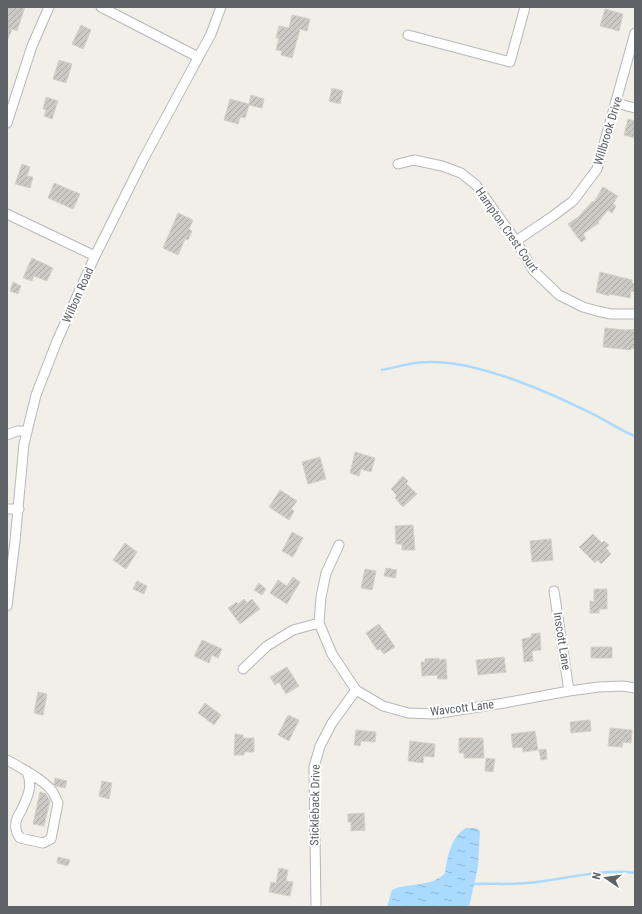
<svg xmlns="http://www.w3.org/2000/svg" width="642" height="914" font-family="'Roboto Condensed',sans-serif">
<defs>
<pattern id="water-ripples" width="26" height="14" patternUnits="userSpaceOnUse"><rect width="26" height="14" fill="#aadaff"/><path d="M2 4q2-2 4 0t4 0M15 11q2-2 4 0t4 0" fill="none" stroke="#8eb4d2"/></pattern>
<pattern id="building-hatch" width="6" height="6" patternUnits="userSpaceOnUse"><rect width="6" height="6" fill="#cccac5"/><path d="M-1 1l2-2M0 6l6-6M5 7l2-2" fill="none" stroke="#a9a8a4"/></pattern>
</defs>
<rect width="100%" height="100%" fill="#f1efe8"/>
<!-- water -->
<path fill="url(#water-ripples)" d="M466 828H476L480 831 478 867 469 907H387L392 890C408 882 432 888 445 873 448 856 450 838 466 828Z"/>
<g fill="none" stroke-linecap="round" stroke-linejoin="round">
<!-- stream -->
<path stroke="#aadaff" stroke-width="2.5" d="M382 370C397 367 412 362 427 362 477 360 553 394 597 416 610 423 622 431 635 436
M472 884C491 883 509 885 528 883 562 880 601 868 635 873"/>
</g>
<!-- building -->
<path fill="url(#building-hatch)" stroke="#d6d1c6" d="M9 7H25L17 31 12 29 8 39 7 12Z
M605 9 623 14 619 31 600 26Z
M292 15 310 19 307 31 300 29 292 58 281 55 282 51 276 50 279 38H276L279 26 289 28Z
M81 25 91 30 83 49 72 44Z
M59 60 72 64 66 83 53 79Z
M332 88 343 91 340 104 329 101Z
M251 95 264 99 262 108 249 105 245 118 240 117 238 124 224 120 230 99 249 104Z
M46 97 58 101 52 119 44 116 46 110 43 109Z
M628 119 635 121V138L624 135Z
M22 164 30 167 27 176 33 177 30 188 15 184Z
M54 183 80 194 73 209 48 198Z
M603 187 618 196 613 204 616 206 612 213 608 210 598 222 599 223 583 234 586 239 581 242 568 224 578 217 593 201 594 202Z
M178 213 193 220 189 229 192 231 188 240 185 239 178 255 163 248Z
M32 258 53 268 47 281 34 276 32 281 23 278Z
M600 272 632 280V283L635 284V292L631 291 630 298 609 294V296L596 292Z
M13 282 21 286 18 294 10 291Z
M605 328 626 330 635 329V349L631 348V350L603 347Z
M355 452 375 458 371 472 361 469 359 476 350 473Z
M320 457 326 479 308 484 302 462Z
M403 476 408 481 406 483 417 494 403 507 395 498 397 496 391 489Z
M280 490 297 501 291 509 294 511 289 520 269 507Z
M413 525 415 550H402V544H396L395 526Z
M292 532 303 538 293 557 282 551Z
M593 534 602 543 604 541 609 545 606 548 611 554 601 564 598 560 595 563 579 547Z
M551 539 553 560 532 562 530 541Z
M125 543 137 552 126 569 113 560Z
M386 568 397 570 395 578 384 576Z
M365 569 376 571 372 590 361 588Z
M293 577 300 582 287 604 270 593 278 580 287 586Z
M137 581 147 586 144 594 133 589Z
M259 583 266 589 262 595 254 590Z
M594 589H607V609H599V613H590V601L594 602Z
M244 599 247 603 252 599 260 609 240 624 228 608 237 602 238 604Z
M379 624 395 647 384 654 380 649 377 650 366 633Z
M540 633 541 650 532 651 533 661 524 662 522 639 532 637 531 634Z
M202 640 222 649 218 658 212 655 209 663 194 656Z
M591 647H612V658H591Z
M504 657 506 672 478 675 476 660Z
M439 658V660L446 659 447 679H438L437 675 422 676 421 662H425V659Z
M287 667 299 686 286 694 279 682 275 685 270 677Z
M38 692 47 694 43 715 34 713Z
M205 703 221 715 214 725 198 713Z
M288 715 299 720 289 741 278 735Z
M590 720 591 731 571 733 570 722Z
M610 728 632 730 631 743 623 742 622 747 608 746Z
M356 730 376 732 375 742 361 741 360 746 354 745Z
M535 731 538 750 523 752 522 747 513 748 511 734Z
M235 734 243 735V738H254V752H244V755H234Z
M459 738H483L484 758H464V753H459Z
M410 741 435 744 434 757 424 756 423 763 408 761Z
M546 749 547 759 541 760 539 750Z
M486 758 495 759 493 772 485 771Z
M55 778 67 781 65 788 56 786 54 784Z
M102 781 112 783 109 799 99 796Z
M40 792 46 794 50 801 44 826 33 824Z
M364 813 365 830 351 831V822H348V814Z
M58 857 70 860 68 866 57 863Z
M279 868 288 870 286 881 293 882 290 896 269 892 271 882 276 883Z"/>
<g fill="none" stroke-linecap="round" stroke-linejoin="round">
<defs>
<path id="minor" d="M101 7 198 57
M408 35 510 62 525 7
M616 103 635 108
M7 123 32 46 49 7
M398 164 414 160 442 166 461 173 476 185 516 241 533 270 559 295 583 307 597 311 611 314H635
M7 214 95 256
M516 241 553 216 573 201 597 169 635 33
M7 435 17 431H27
M7 509H19
M339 545 326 573 321 597 319 623 332 654 356 690 383 706 408 713 434 714 504 703 569 691 599 687 623 686 635 688
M554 591 569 691
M7 606 15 541 24 444 36 395 57 341 95 256 144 158 211 34 221 7
M243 669 267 646 293 630 319 623
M7 760C21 768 43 779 52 791 55 795 56 799 58 803L51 839 43 843 20 838C17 834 15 828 16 823 16 819 19 814 21 811 28 796 33 787 27 771
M316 907 314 767 320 746 332 723 356 690"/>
</defs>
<!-- minor casing -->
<use href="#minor" stroke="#b5b8bc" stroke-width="11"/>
<!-- minor -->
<use href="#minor" stroke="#fff" stroke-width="9"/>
</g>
<g text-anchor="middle" stroke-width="4" stroke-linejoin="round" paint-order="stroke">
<!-- street labels -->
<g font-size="12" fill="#5f6368" stroke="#fff">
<text transform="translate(608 131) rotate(-73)" y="4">Willbrook Drive</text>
<text transform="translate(507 230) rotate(55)" y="4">Hampton Crest Court</text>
<text transform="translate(78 295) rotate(-66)" y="4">Wilbon Road</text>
<text transform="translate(562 641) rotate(81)" y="4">Inscott Lane</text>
<text transform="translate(462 708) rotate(-7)" y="4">Wavcott Lane</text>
<text transform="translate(315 805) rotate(-89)" y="4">Stickleback Drive</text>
</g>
</g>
<!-- border -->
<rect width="642" height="914" fill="none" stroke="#5f6368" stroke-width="16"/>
<!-- north arrow -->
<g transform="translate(606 878) rotate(283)" stroke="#ffffff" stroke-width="3" paint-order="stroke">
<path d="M0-3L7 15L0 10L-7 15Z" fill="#5f6368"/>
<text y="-6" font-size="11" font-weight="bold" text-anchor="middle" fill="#5f6368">N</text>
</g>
</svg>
